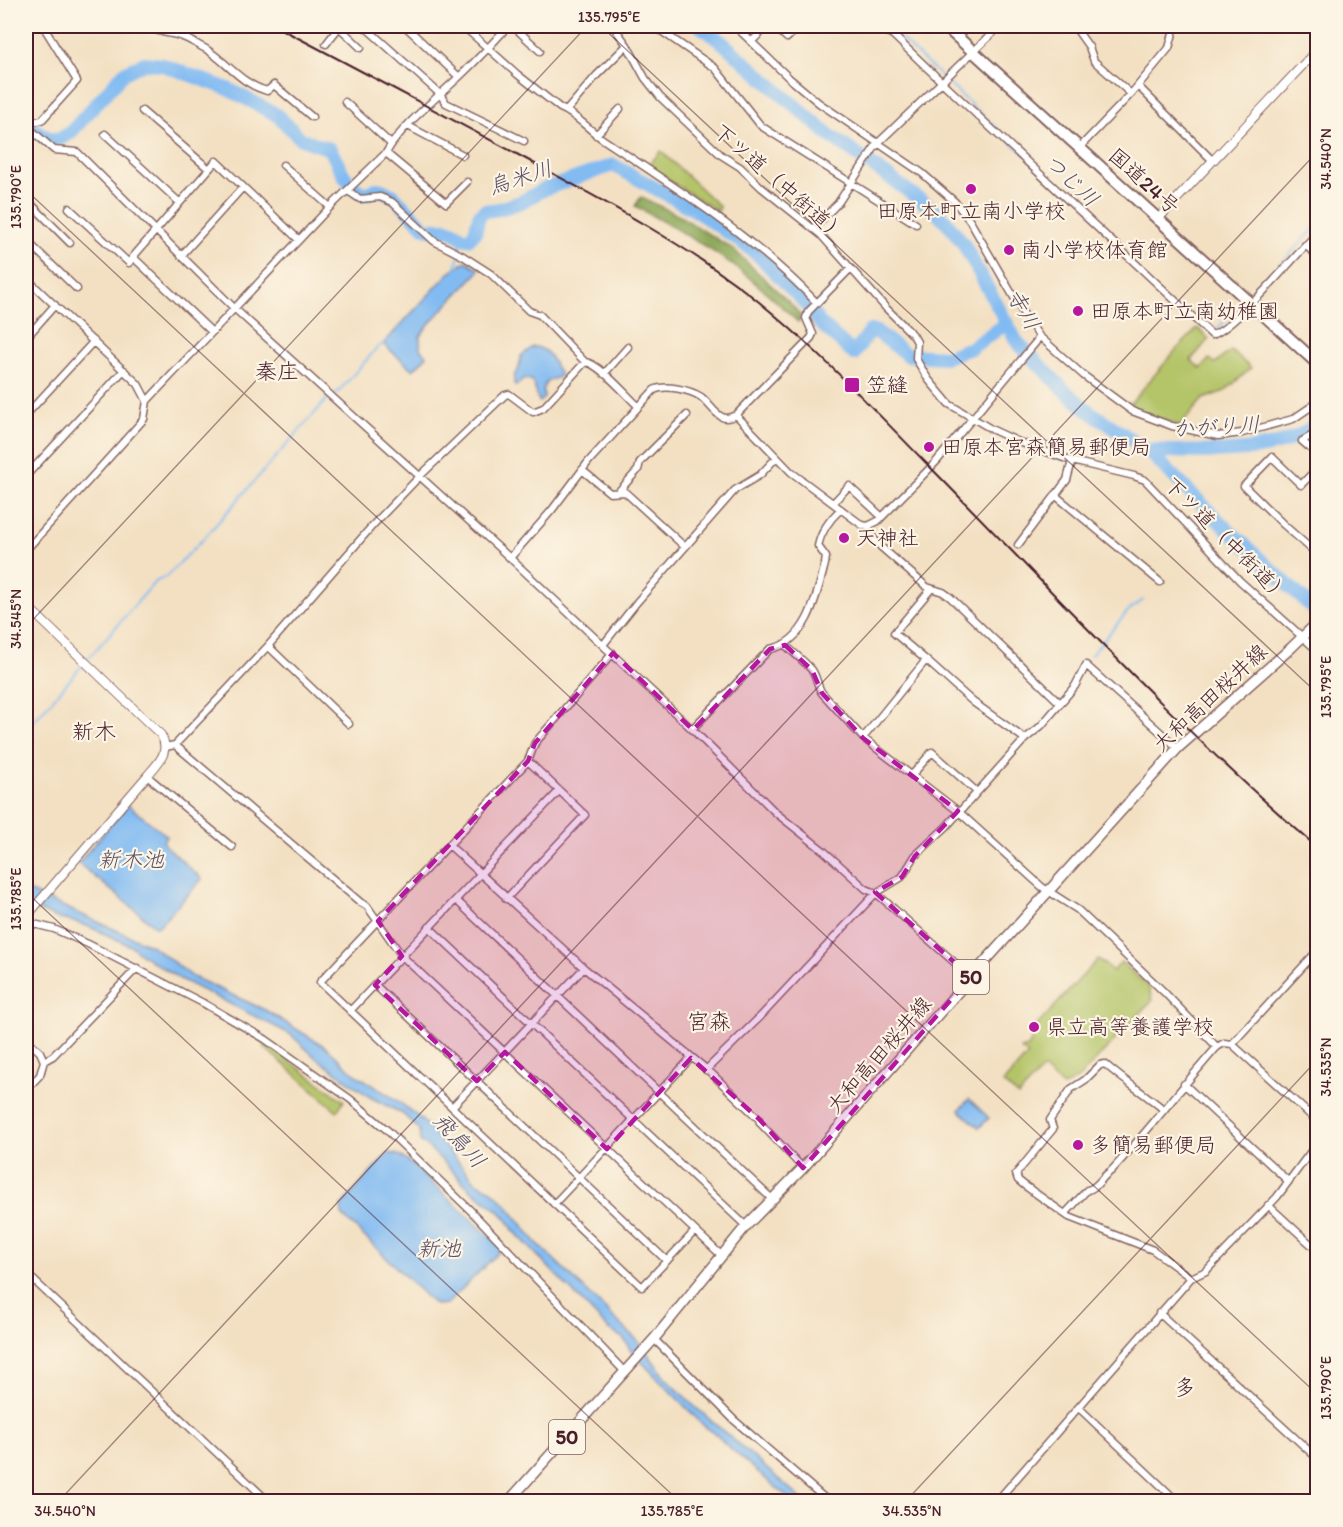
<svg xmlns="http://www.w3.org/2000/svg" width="1343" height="1527" font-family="Itim,'Klee One',sans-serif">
<rect width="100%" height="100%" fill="#fcf5e5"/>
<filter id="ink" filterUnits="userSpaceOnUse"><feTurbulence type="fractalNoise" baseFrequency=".0167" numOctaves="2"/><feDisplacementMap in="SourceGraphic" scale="12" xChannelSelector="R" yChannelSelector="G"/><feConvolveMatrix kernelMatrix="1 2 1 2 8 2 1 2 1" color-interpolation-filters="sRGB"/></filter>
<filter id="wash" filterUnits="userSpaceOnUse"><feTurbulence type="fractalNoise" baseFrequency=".008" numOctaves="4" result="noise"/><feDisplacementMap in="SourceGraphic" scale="24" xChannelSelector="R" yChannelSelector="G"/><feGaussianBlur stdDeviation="1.35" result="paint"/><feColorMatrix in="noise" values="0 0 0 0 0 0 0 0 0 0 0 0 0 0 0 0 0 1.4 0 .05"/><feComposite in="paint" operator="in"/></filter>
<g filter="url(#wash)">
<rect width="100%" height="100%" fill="#f3e0c2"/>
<!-- green -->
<path fill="#b4c467" stroke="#7f7249" stroke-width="1.5" d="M661 151 718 205 720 208 718 211 647 167Z
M1198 328 1209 339 1191 360 1201 369 1209 359 1215 363 1231 351 1251 368 1225 391 1203 399 1180 426 1138 411 1129 405 1175 351Z
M1098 959 1113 971 1121 962 1149 987 1152 1001 1079 1078 1063 1087 1043 1069 1018 1096 1003 1083 1028 1055 1021 1049 1028 1047 1031 1042 1032 1031Z
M266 1044 344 1101 337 1111 263 1046Z"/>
<!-- forest -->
<path fill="#8faa5c" stroke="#6c6444" stroke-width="1.5" d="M641 197 678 215 733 249 792 305 800 315V320L798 322C785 310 773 298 760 287 723 254 678 230 635 206Z"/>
<!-- water -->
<path fill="#82bbf2" stroke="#666d8e" stroke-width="1.5" d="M466 261 479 269 478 272 429 324 420 336V349L427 356 413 370 383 344 448 274Z
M533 347C550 347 552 362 560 374L559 377 547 381 543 389 544 398 540 402C534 396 537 386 531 380L524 379 516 386 514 385V376L519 368 521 356Z
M128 805 167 836 163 841 165 845 202 879 160 925 156 927 78 863Z
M26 890 152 946 193 977 265 1010 326 1047 355 1074 398 1101 422 1120 477 1183 490 1189 506 1204 536 1242 639 1342 665 1377 692 1404 804 1501H792L725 1444 716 1434 705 1427 631 1351 623 1338 609 1330 513 1230C504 1210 486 1203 470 1189 453 1173 439 1155 420 1141L419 1130 403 1114 370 1097 315 1057 290 1034 180 979 142 955 133 947 90 927 75 922 59 919 26 905Z
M969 1099 989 1118 979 1128 959 1110Z
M388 1153 399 1155 414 1166 500 1246V1251L447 1304 435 1305 342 1215 341 1206Z"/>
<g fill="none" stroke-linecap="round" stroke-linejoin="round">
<!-- stream -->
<path stroke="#82bbf2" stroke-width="2" d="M884 26 892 31
M901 39 1026 156
M455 270 459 257 461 238
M1251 294 1318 225
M1207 326 1209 328H1218L1242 304
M1091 655 1128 611 1143 600
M26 730 155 582 167 576 206 536 328 398 337 393 378 347 385 343"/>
<!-- river -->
<path stroke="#82bbf2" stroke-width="14" d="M700 26 716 37 825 132 925 203 945 220 963 243 1017 342 1066 392 1089 411 1147 450 1221 523 1318 613
M26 124C44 135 52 147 71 132L124 73 144 63 163 65 228 89 277 115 301 139 330 149C340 166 345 187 366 194L376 189 382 190 394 196 424 227 429 229C436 229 443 228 450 230 457 232 459 238 468 239L475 233 479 216 484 211 499 209 521 202 545 189 613 165 693 209 740 241 760 257 806 304 819 322 854 354 870 331 877 332 907 355 946 357 971 348 1007 323
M1147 450C1196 452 1281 459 1318 422"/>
</g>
</g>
<g filter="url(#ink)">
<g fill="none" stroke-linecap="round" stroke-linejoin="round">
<defs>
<path id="minor" d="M150 26C159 34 169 32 180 36 189 39 198 45 206 49 227 62 241 84 267 91L274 85 312 117
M176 26 180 36
M364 26 440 94 446 103 524 141
M405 26 459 77
M463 26 517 74 560 108C576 114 590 131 604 140 678 189 755 238 816 302
M513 26 540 51
M613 26 627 45 645 78 660 97 721 155 740 167 762 188 821 235 886 308 913 335 917 342 916 359 928 379 949 404 993 430 1019 442 1072 461 1134 476 1145 480 1240 581 1318 651
M654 26 715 68 761 126 916 224
M735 26 789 78 819 103 922 173 955 202 970 221 1023 313 1039 336 1083 375 1132 411 1172 426 1218 436 1242 433 1293 419 1318 402
M774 26 787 38 799 26
M877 26 893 35 946 86 1212 335C1232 331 1299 252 1318 232
M1074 26 1089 47 1094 61 1131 94
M339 27 361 48
M752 41 768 26
M326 44 340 26
M1138 86 1213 161
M345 102 391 144
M567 110 597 75 627 45
M142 111 209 169
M26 119 29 128 54 150 77 152 235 309 510 558 692 729 776 813 824 851 866 889 876 893 971 977
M27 123 42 120 77 81 43 26
M408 126 463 155
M105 134 179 202
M596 135 620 109
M1079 148 1131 94 1169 48 1175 26
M386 153 446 203 467 182
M283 165 330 207
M348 191 360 199 380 197 392 202 434 241 463 256 491 274 529 311 540 315 585 362
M26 199 70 243
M69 208 129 263 133 257
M813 229 838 203 877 144 1000 26
M26 240 77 289
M1305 245 1318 256
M181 256 243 187
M26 278 138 384 147 401
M212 332 133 257 216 161 299 240
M26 338 55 305
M604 374 628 347
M26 415 94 341
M736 415 791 472 862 525 868 526 873 538 881 547 927 587 943 592 950 597 1059 702
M1318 432 1302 441 1318 455
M1318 467 1301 485 1272 457 1244 486 1284 525 1318 555
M582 470 610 493 625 492 685 547
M26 476 124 370
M619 491 638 470 640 462 687 415
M1055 495 1160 582
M833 503 849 486 882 517
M868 526 878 521 936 462 1036 342 1039 336
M1018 545 1067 480 1072 461
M26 550 144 419 147 401 330 207 386 153C401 126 438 97 460 76 477 60 493 43 508 26
M510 558 552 510 589 461 654 390C665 384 691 390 701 397 708 402 714 413 722 417 726 419 732 417 736 415L811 338 813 334 806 318 808 312 850 269
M603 645 637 602 735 490 760 475 776 458
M785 645C794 653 804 661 812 670 817 677 817 686 822 693L863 738 958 811 1042 887 1078 910 1164 992 1217 1047
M268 646 349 724
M613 653 535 743 528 761 320 982 642 1287 694 1232
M926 660 894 633 931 589
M692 729 770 649C807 643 817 595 825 564L826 557 818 546C821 531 830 519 841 509
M863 738 926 660 973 702 1025 739
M175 745 360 902 367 906 402 956 721 1255
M165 747 175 745 268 646 373 525 420 476 505 395 509 394 533 412 543 408 585 362C599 363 626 395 638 406
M912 775 932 752 977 792
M147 776 232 847
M449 845 584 968 711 1073 759 1119 760 1123 803 1168
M506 899 585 815 528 761
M456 900 773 1200
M26 922 54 929 88 944 203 1003 265 1039 350 1099 387 1130 471 1211 624 1371
M429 927 746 1226
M375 985 667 1261
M350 1011 559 791
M26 1039 40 1052 44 1061 40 1075 26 1090
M1232 1044 1318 950
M44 1061 53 1056 137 968
M706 1070 761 1016 876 893 902 877 915 856 946 827 1025 739 1041 726 1075 686 1086 665 1178 748
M1184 1084 1288 1181
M452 1107 584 968
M1163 1109C1144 1093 1124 1081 1105 1064L1100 1065 1085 1080 1071 1089 1050 1120 1053 1129 1016 1174 1018 1180 1024 1185 1069 1217 1153 1250 1191 1278
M554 1204 691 1058
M1268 1205 1318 1251
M1065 1214 1087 1190C1097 1189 1102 1176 1111 1171 1148 1131 1181 1088 1217 1047L1224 1043 1232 1044 1318 1122
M26 1273 269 1502
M1159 1313 1318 1459
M654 1339 734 1420 829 1502
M1079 1408 1178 1502
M996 1502 1191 1278 1206 1271 1277 1197 1318 1142"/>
<path id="tertiary" d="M1157 220 1318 49
M26 605 161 735C171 752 158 763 147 776L26 917"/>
<path id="primary" d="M508 1502 654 1339 746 1226 803 1168 971 977 1178 748 1291 648 1318 622"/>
<path id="trunk" d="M945 26 1318 364"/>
</defs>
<!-- minor casing -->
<use href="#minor" stroke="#856360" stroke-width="9"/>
<!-- tertiary casing -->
<use href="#tertiary" stroke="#856360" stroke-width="10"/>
<!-- primary casing -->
<use href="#primary" stroke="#856360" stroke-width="12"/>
<!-- trunk casing -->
<use href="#trunk" stroke="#856360" stroke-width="14"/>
<!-- minor -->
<use href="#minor" stroke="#fff" stroke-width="6"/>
<!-- tertiary -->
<use href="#tertiary" stroke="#fff" stroke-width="8"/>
<!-- primary -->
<use href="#primary" stroke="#fff" stroke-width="9"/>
<!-- trunk -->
<use href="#trunk" stroke="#fff" stroke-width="10"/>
<!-- rail -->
<path stroke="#4a1f2b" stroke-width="2" d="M275 26C355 67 433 110 513 152 594 196 676 238 749 294 814 345 871 407 929 466 1056 595 1180 730 1318 848"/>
</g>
</g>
<!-- marked area -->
<path fill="#b5179e" fill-opacity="0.2" stroke="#b5179e" stroke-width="4.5" stroke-dasharray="12 8" stroke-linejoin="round" d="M785 645 812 670 822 693 863 738 958 811 915 856 902 877 875 892 971 977 803 1168 759 1119 691 1058 607 1149 505 1052 477 1081 375 985 402 956 378 921 528 761 535 743 613 653 693 730 770 649Z"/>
<!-- ticks -->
<path fill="none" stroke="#4a1f2b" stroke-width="1.5" stroke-opacity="0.45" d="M601 26 1318 694M26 190 1318 1395M26 627 587 26M26 892 680 1502M58 1502 1318 151M905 1502 1318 1059"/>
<!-- markers -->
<g fill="#b5179e" stroke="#fcf5e5" stroke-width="2">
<circle cx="971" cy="189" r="6"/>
<circle cx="1009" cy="250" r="6"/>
<circle cx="1078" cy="311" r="6"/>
<rect x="844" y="377" width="16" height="16" rx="3"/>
<circle cx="929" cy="447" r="6"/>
<circle cx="844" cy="538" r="6"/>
<circle cx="1034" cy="1027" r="6"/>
<circle cx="1078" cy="1145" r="6"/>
</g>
<g text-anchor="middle" stroke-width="4.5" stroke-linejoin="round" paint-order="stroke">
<!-- shield labels -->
<g fill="#fcf5e5" stroke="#7f5f63" stroke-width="1.5">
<rect x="953" y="960" width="36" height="34" rx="4.5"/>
<rect x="549" y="1420" width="36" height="34" rx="4.5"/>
</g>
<g font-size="20" font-weight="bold" fill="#4a1f2b">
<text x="971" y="984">50</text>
<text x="567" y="1444">50</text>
</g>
<!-- street labels -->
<g font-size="21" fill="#4a1f2b" stroke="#fcf5e5">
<text transform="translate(1144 181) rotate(42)" y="7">国道24号</text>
<text transform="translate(780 183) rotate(41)" y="7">下ツ道（中街道）</text>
<text transform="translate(1227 540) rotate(45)" y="7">下ツ道（中街道）</text>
<text transform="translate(1210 698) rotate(-43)" y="7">大和高田桜井線</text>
<text transform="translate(879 1055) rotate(-49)" y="7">大和高田桜井線</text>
</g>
<!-- poi labels -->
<g font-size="21" fill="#4a1f2b" stroke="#fcf5e5" text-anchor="start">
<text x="971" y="218" text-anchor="middle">田原本町立南小学校</text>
<text x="1021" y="257">南小学校体育館</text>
<text x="1090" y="318">田原本町立南幼稚園</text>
<text x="866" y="392">笠縫</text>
<text x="941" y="454">田原本宮森簡易郵便局</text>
<text x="856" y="545">天神社</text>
<text x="1046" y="1034">県立高等養護学校</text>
<text x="1090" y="1152">多簡易郵便局</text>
</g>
<!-- water labels -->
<g font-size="22" font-style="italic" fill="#5b4e67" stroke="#fcf5e5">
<text transform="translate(520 177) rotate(-18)" y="8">烏米川</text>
<text transform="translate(1072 180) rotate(43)" y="8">つじ川</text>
<text transform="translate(1024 309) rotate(60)" y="8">寺川</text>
<text transform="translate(1216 426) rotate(-3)" y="8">かがり川</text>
<text x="131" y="867">新木池</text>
<text transform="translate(460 1140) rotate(48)" y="8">飛鳥川</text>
<text x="439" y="1256">新池</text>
</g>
<!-- neighbourhood labels -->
<g font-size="22" fill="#4a1f2b" stroke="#fcf5e5">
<text x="277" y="379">秦庄</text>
<text x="94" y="739">新木</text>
<text x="709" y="1029">宮森</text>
<text x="1185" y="1395">多</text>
</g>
</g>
<!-- margin -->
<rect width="1343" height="1527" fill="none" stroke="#fcf5e5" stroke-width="66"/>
<rect x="33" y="33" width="1277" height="1461" fill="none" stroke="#4a1f2b" stroke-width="2"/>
<g font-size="15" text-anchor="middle" fill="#4a1f2b">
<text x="609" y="22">135.795°E</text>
<text transform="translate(1326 159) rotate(-90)" y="5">34.540°N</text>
<text transform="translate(16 197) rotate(-90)" y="5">135.790°E</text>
<text transform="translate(16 619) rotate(-90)" y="5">34.545°N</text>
<text transform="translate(1326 687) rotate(-90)" y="5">135.795°E</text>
<text transform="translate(16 899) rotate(-90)" y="5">135.785°E</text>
<text transform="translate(1326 1067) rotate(-90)" y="5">34.535°N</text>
<text transform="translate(1326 1388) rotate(-90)" y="5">135.790°E</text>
<text x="65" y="1516">34.540°N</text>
<text x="672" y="1516">135.785°E</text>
<text x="912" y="1516">34.535°N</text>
</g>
</svg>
